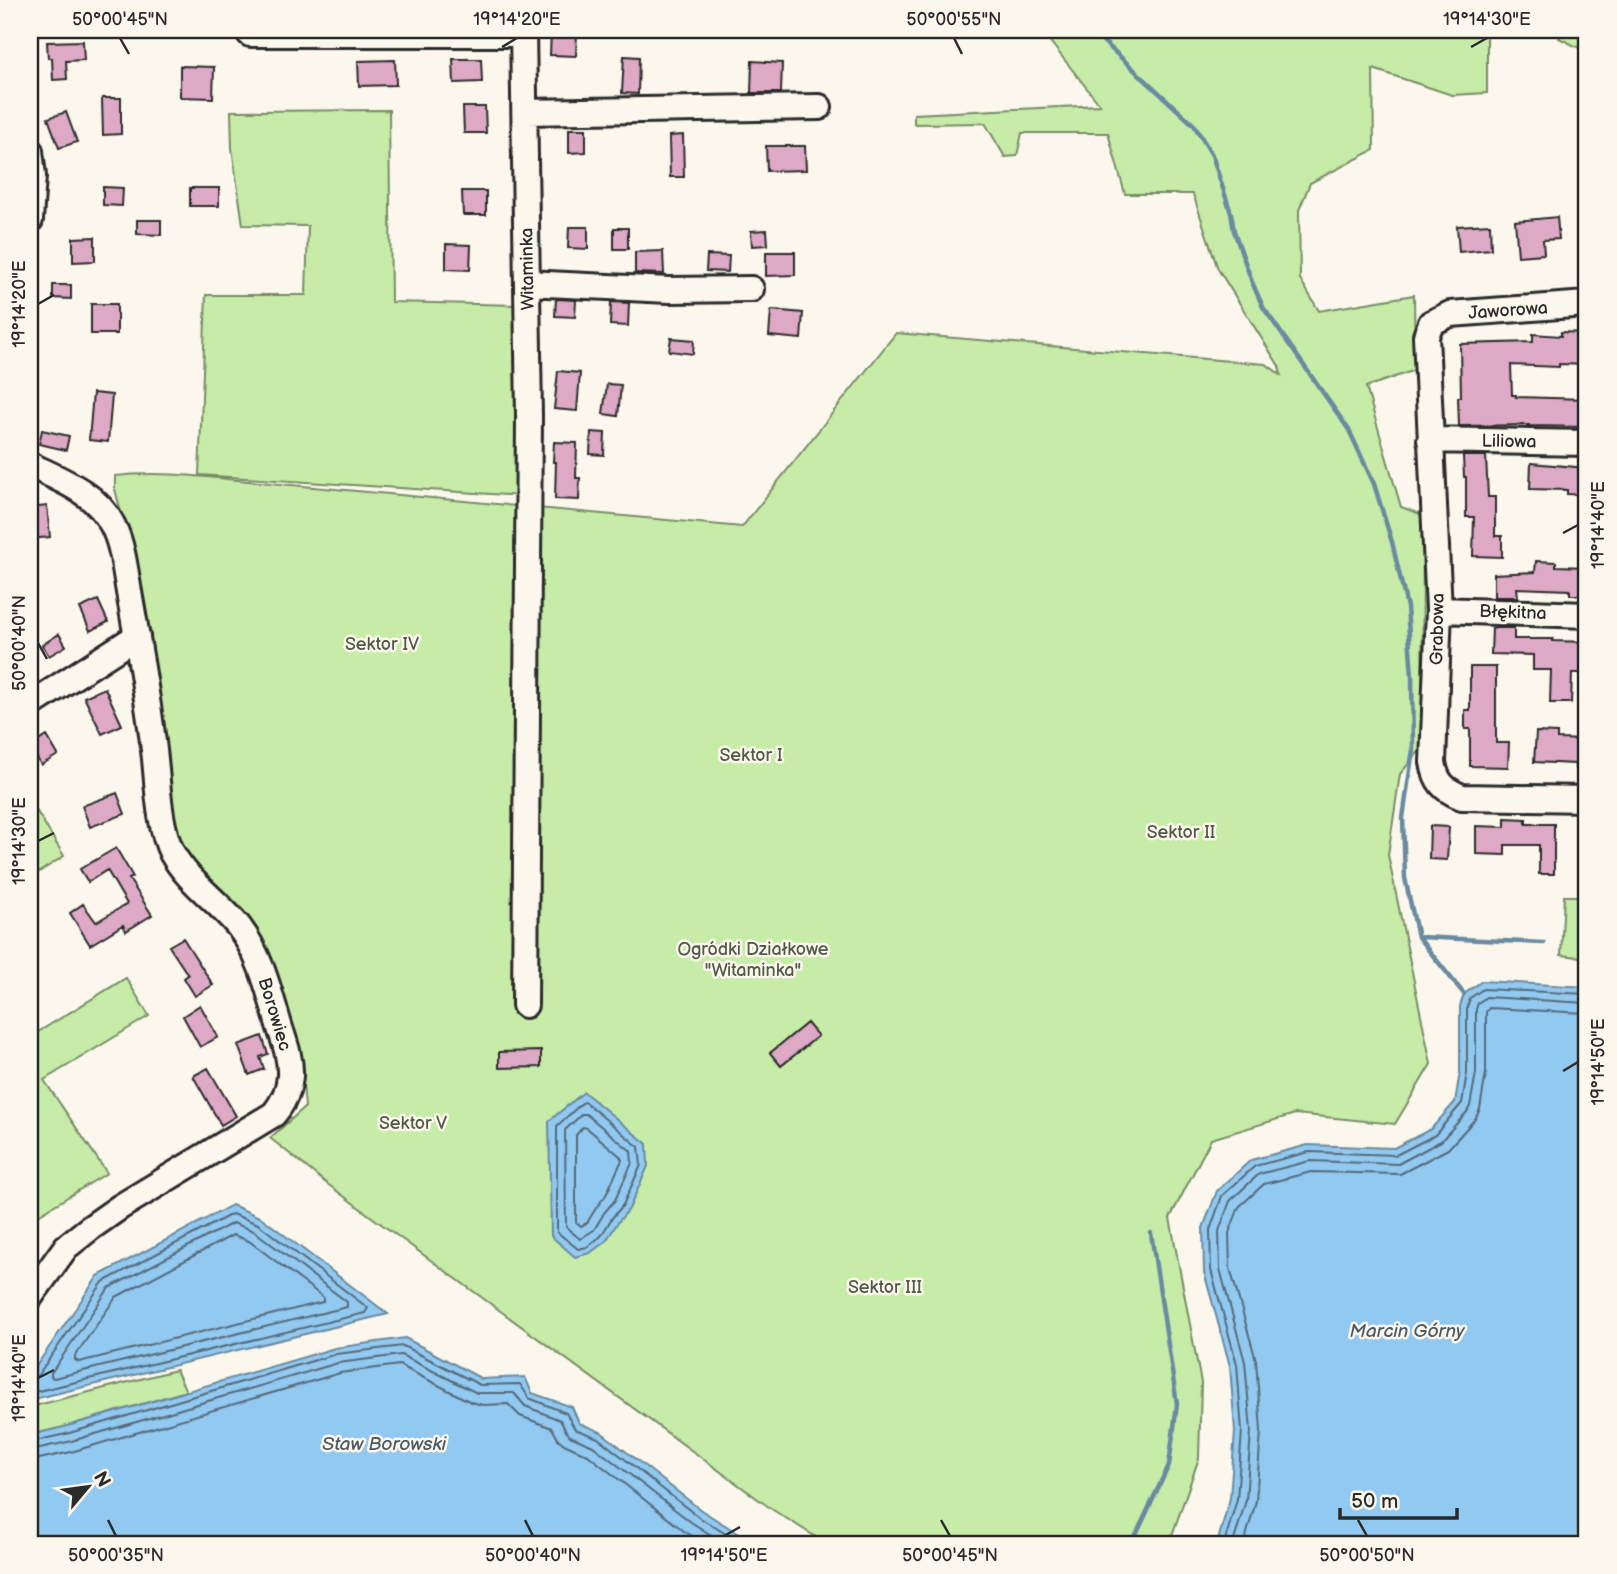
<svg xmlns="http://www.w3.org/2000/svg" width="1617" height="1574" font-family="'Balsamiq Sans',sans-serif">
<rect width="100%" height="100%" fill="#fbf7ec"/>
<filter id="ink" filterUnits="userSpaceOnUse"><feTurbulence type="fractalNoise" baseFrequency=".0143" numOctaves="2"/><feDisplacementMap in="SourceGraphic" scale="14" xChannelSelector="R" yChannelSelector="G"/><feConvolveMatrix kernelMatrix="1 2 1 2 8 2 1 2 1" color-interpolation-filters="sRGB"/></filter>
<g filter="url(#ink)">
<!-- green -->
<path fill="#c6eca7" stroke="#788c69" stroke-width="2" d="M1041 30H1487V93L1452 95 1373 69 1374 150 1310 183 1299 210 1300 279 1319 311 1414 295 1415 370 1366 387 1401 507 1423 515 1422 748 1400 774 1388 855 1431 1064 1395 1124 1295 1114 1211 1139 1170 1218 1201 1383 1199 1458 1169 1544H827L773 1510 388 1229 326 1183 270 1138 305 1107 300 1051 263 943 242 910 205 877 176 837 167 762 137 575 115 489V476C155 471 198 476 238 480L742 527 896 333 1266 364 1281 375 1279 366 1218 269 1193 194H1125L1108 133H1022L1017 156 1005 157 985 123 914 124V114L1100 105Z
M1563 30H1587V52L1559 38Z
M389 110 391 302 519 305 523 496 199 475 206 295H306L308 226 243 225 232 148 231 111Z
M30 800 64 856 30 878Z
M1564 896H1587V958L1561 955Z
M126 978 149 1016 44 1080 107 1173 30 1220V1037Z
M176 1370 186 1391 64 1427 30 1435V1407Z"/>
<!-- water -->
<path fill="#92c9f0" stroke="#698aa1" stroke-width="2" d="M1482 981 1587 987V1544H1217L1230 1498 1235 1431 1230 1366 1204 1272 1203 1228 1217 1191 1251 1160 1308 1145 1394 1148 1431 1129 1455 1102 1460 1072V1006L1464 994Z
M584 1092 647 1144 648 1166 629 1209 618 1222 606 1241 590 1253 575 1257 551 1236 549 1121Z
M232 1205 262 1218 388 1314 30 1400V1375L98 1276Z
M405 1338 482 1379 525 1377 532 1393 572 1407 579 1423 601 1432 701 1510 755 1544H30V1435L64 1427 335 1348Z"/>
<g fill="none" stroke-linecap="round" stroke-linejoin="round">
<!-- shore -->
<path stroke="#546a7a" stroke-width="2" d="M585 1102 639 1147 641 1165 623 1205 612 1218 601 1236 587 1247 578 1249 557 1232V1126L582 1103Z
M582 1114H586L631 1151 632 1163 615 1200 604 1213 594 1230 580 1239 566 1227 565 1130Z
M583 1127 587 1128 620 1156 622 1160 606 1195 596 1208 587 1223 581 1226 576 1222V1135Z
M233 1223 254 1231 347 1302V1307L54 1378 51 1377V1373L109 1288Z
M233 1235 249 1241 323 1297V1302L79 1362 75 1360V1356L116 1297Z
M30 1378H34L38 1375 103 1282 232 1214 258 1224 368 1308 365 1313 30 1393
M30 1442 66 1434 336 1354 403 1346 480 1385 520 1384 529 1398 566 1413 575 1429 598 1438 697 1516 742 1544
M30 1450 68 1442 338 1363 401 1355 477 1393H514L525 1406 560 1420 566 1431 570 1436 593 1446 691 1522 725 1544
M30 1461 71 1452 340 1373 399 1365 471 1402 483 1405 508 1404 520 1416 552 1428 558 1439 564 1444 588 1455 684 1531 706 1544
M1224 1544 1237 1499 1242 1431 1237 1364 1211 1270 1210 1230 1222 1196 1255 1166 1309 1152 1396 1155 1435 1135 1462 1103 1467 1073V1007L1470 998 1483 989 1587 994
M1233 1544 1246 1500 1251 1431 1245 1362 1220 1269 1219 1231 1230 1201 1259 1174 1310 1161 1398 1164 1441 1141 1467 1112 1470 1106 1476 1073V1009L1478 1003 1486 997 1587 1003
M1244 1544 1256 1501 1261 1431 1256 1360 1230 1268 1229 1233 1239 1207 1264 1184 1311 1172 1400 1174 1448 1149 1475 1119 1480 1109 1486 1073V1012L1489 1008 1587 1013"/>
<!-- stream -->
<path stroke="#698aa1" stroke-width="4.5" d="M1091 30 1194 125 1212 155 1231 213 1234 231 1252 282 1263 307 1349 430 1374 484 1392 542 1407 607 1412 676 1413 749 1403 818 1405 878 1418 937 1464 994
M1419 937 1544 943
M1127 1544 1137 1533 1169 1465 1177 1404 1151 1233"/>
</g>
<!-- building -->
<path fill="#dda9c5" stroke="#2b2b2b" stroke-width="2" d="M551 32 577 33 576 56 550 55Z
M83 41 84 60 66 61 67 79 53 80 52 58H48L47 42Z
M624 56 639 57 638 94 622 93Z
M453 59H481L482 82 454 83Z
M395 60 396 85 359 86 358 61Z
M752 61 782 63 781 93H751Z
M180 66 214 67 213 98 180 97Z
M102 98H121V134L103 135Z
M463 107H485L486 133H464Z
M66 112 77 142 59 148 48 118Z
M569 129H586V152L569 153Z
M683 135 684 177H670L669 136Z
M766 146H805L806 170 767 171Z
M103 187 123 188 122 206 103 205Z
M190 188H219V206H190Z
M462 191H486V215H463Z
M1557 217 1559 239 1543 240 1544 254 1518 256 1515 221Z
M137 220H161V235L137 234Z
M1490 224 1491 249 1459 252 1457 226Z
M569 227H588V249L568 248Z
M614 228H628V249H614Z
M767 230 768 245 752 246 751 231Z
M95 237V261L73 262V238Z
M446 244 471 245 470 270 446 269Z
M663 251 664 274 635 273V252Z
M766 252H795V275L766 276Z
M707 255 729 256 728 272 706 271Z
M53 285H71V299L53 298Z
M556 299 576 300 575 317 555 316Z
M611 302 629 303 628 326 610 325Z
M91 304H117V334H91Z
M771 310 803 313 801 339 769 336Z
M1561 332 1587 333V365L1559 364V367L1511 365 1512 395H1516V397L1587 399V427L1529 426V425L1459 426 1458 397H1461L1460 344 1533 342V334L1561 336Z
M671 338 694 340 693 354 669 351Z
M558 371 580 373 577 411 554 409Z
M607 384 621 385 618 416 603 414Z
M93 393 112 395 108 442 89 440Z
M42 430 69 436 66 450 39 444Z
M591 432 605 433 604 455 590 454Z
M554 442 577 443 576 478H580L579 500 555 499 556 462H553Z
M1463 456H1486L1488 497H1495V536H1502V557L1473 556 1474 517H1466V477H1464Z
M1531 463 1587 468V495L1567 494V490L1530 489Z
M47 506 50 537 30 539V508Z
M1536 561 1556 562V566L1587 567V595H1570V590L1517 588 1518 597H1494V574L1535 572Z
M98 600 108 622 90 631 80 608Z
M1492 628H1514V639H1553V641L1587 642V673H1572L1571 703H1550L1551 670H1533V655L1491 654Z
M59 634 66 646 49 656 42 645Z
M1470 667H1496V743H1509L1508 767 1470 766V729H1465V710H1470Z
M105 688 122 725 102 734 84 697Z
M1536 732 1557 733V739L1587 740V769H1575V764L1534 762Z
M47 736 58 755 41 765 30 746Z
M117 793 125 814 90 827 82 806Z
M1505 818 1526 819V824H1554V874H1539V845H1505V855L1476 854V826L1505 827Z
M1430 826 1449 827 1447 860 1429 859Z
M116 848 133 877 129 879 152 915 126 931 123 925 90 945 70 913 83 904 96 922 127 904 107 870 88 882 80 869Z
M183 938 213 985 195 996 184 978 188 975 169 946Z
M200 1005 218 1037 200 1047 183 1016Z
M807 1023 818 1036 781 1066 770 1053Z
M262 1036 268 1054 260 1057 264 1069 249 1075 238 1045Z
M541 1051V1067L499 1068V1052Z
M208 1068 236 1116 221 1125 193 1076Z"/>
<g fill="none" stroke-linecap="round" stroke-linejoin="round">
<defs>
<path id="minor" d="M523 30 529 416 525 1005
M250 34H523
M525 112 819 107
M30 151 33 176 30 220
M527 283 669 290 751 289
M1587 304 1450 314 1431 323 1426 336 1439 610 1433 762C1436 782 1444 790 1462 797L1587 799
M1430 440 1587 443
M30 465C61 480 97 493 113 526 123 546 125 570 129 592 139 648 149 704 155 759 158 788 159 827 172 853 189 883 218 901 239 927 261 956 269 991 279 1025 284 1041 291 1058 290 1076 289 1090 283 1103 274 1114L120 1207 90 1228 66 1247 30 1297
M1439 610 1587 615
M30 705 137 636"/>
</defs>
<!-- minor casing -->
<use href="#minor" stroke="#2b2b2b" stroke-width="30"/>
<!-- minor -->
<use href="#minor" stroke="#fbf7ec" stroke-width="24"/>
</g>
</g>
<!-- ticks -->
<path fill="none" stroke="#2b2b2b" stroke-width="2.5" d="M120 38 129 54M954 38 962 54M502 47 517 38M1471 47 1487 38M38 304 54 295M1563 533 1578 525M38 643 47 659M38 841 54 833M1563 1071 1578 1062M38 1378 54 1370M108 1520 116 1536M525 1520 533 1536M941 1520 950 1536M1358 1520 1367 1536M724 1536 740 1527"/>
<g text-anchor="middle" stroke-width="5" stroke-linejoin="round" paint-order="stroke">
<!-- street labels -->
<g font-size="18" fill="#2b2b2b" stroke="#fbf7ec">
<text transform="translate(527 269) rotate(-91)" y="6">Witaminka</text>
<text transform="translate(1508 310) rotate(-4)" y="6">Jaworowa</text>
<text transform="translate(1509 441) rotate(1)" y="6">Liliowa</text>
<text transform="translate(1513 612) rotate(2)" y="6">Błękitna</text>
<text transform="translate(1437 629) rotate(-89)" y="6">Grabowa</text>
<text transform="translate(275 1014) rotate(73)" y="6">Borowiec</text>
</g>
<!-- park labels -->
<g font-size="18" fill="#525b4a" stroke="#fbf7ec">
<text x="382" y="650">Sektor IV</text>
<text x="751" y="761">Sektor I</text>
<text x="1181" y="838">Sektor II</text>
<text x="753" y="955">Ogródki Działkowe<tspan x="753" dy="21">"Witaminka"</tspan></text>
<text x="413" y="1129">Sektor V</text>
<text x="885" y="1293">Sektor III</text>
</g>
<!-- water labels -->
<g font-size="19" font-style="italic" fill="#4a5a66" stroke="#fbf7ec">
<text x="1407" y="1337">Marcin Górny</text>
<text x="384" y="1450">Staw Borowski</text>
</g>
</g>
<!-- margin -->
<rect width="1617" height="1574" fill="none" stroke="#fbf7ec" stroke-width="77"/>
<!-- north arrow -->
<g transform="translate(88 1487) rotate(61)" stroke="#fbf7ec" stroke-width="5" paint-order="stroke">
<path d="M0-5L12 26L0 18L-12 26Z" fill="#2b2b2b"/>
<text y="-10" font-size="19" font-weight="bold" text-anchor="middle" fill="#2b2b2b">N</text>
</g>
<!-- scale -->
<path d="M1340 1508v10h117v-10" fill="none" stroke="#2b2b2b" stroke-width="3.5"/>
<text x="1351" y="1508" font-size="21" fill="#2b2b2b" stroke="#fbf7ec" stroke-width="5" paint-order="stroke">50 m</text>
<rect x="38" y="38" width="1540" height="1498" fill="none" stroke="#2b2b2b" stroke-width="2.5"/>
<g font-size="18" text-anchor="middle" fill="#2b2b2b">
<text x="120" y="25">50°00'45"N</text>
<text x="517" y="25">19°14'20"E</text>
<text x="954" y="25">50°00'55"N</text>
<text x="1487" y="25">19°14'30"E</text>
<text transform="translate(19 304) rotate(-90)" y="6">19°14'20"E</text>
<text transform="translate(1598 525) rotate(-90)" y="6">19°14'40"E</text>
<text transform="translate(19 643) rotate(-90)" y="6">50°00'40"N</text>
<text transform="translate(19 841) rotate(-90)" y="6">19°14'30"E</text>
<text transform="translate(1598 1062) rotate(-90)" y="6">19°14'50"E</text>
<text transform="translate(19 1378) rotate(-90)" y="6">19°14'40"E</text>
<text x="116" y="1561">50°00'35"N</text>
<text x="533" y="1561">50°00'40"N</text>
<text x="724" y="1561">19°14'50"E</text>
<text x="950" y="1561">50°00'45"N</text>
<text x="1367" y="1561">50°00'50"N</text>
</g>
</svg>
